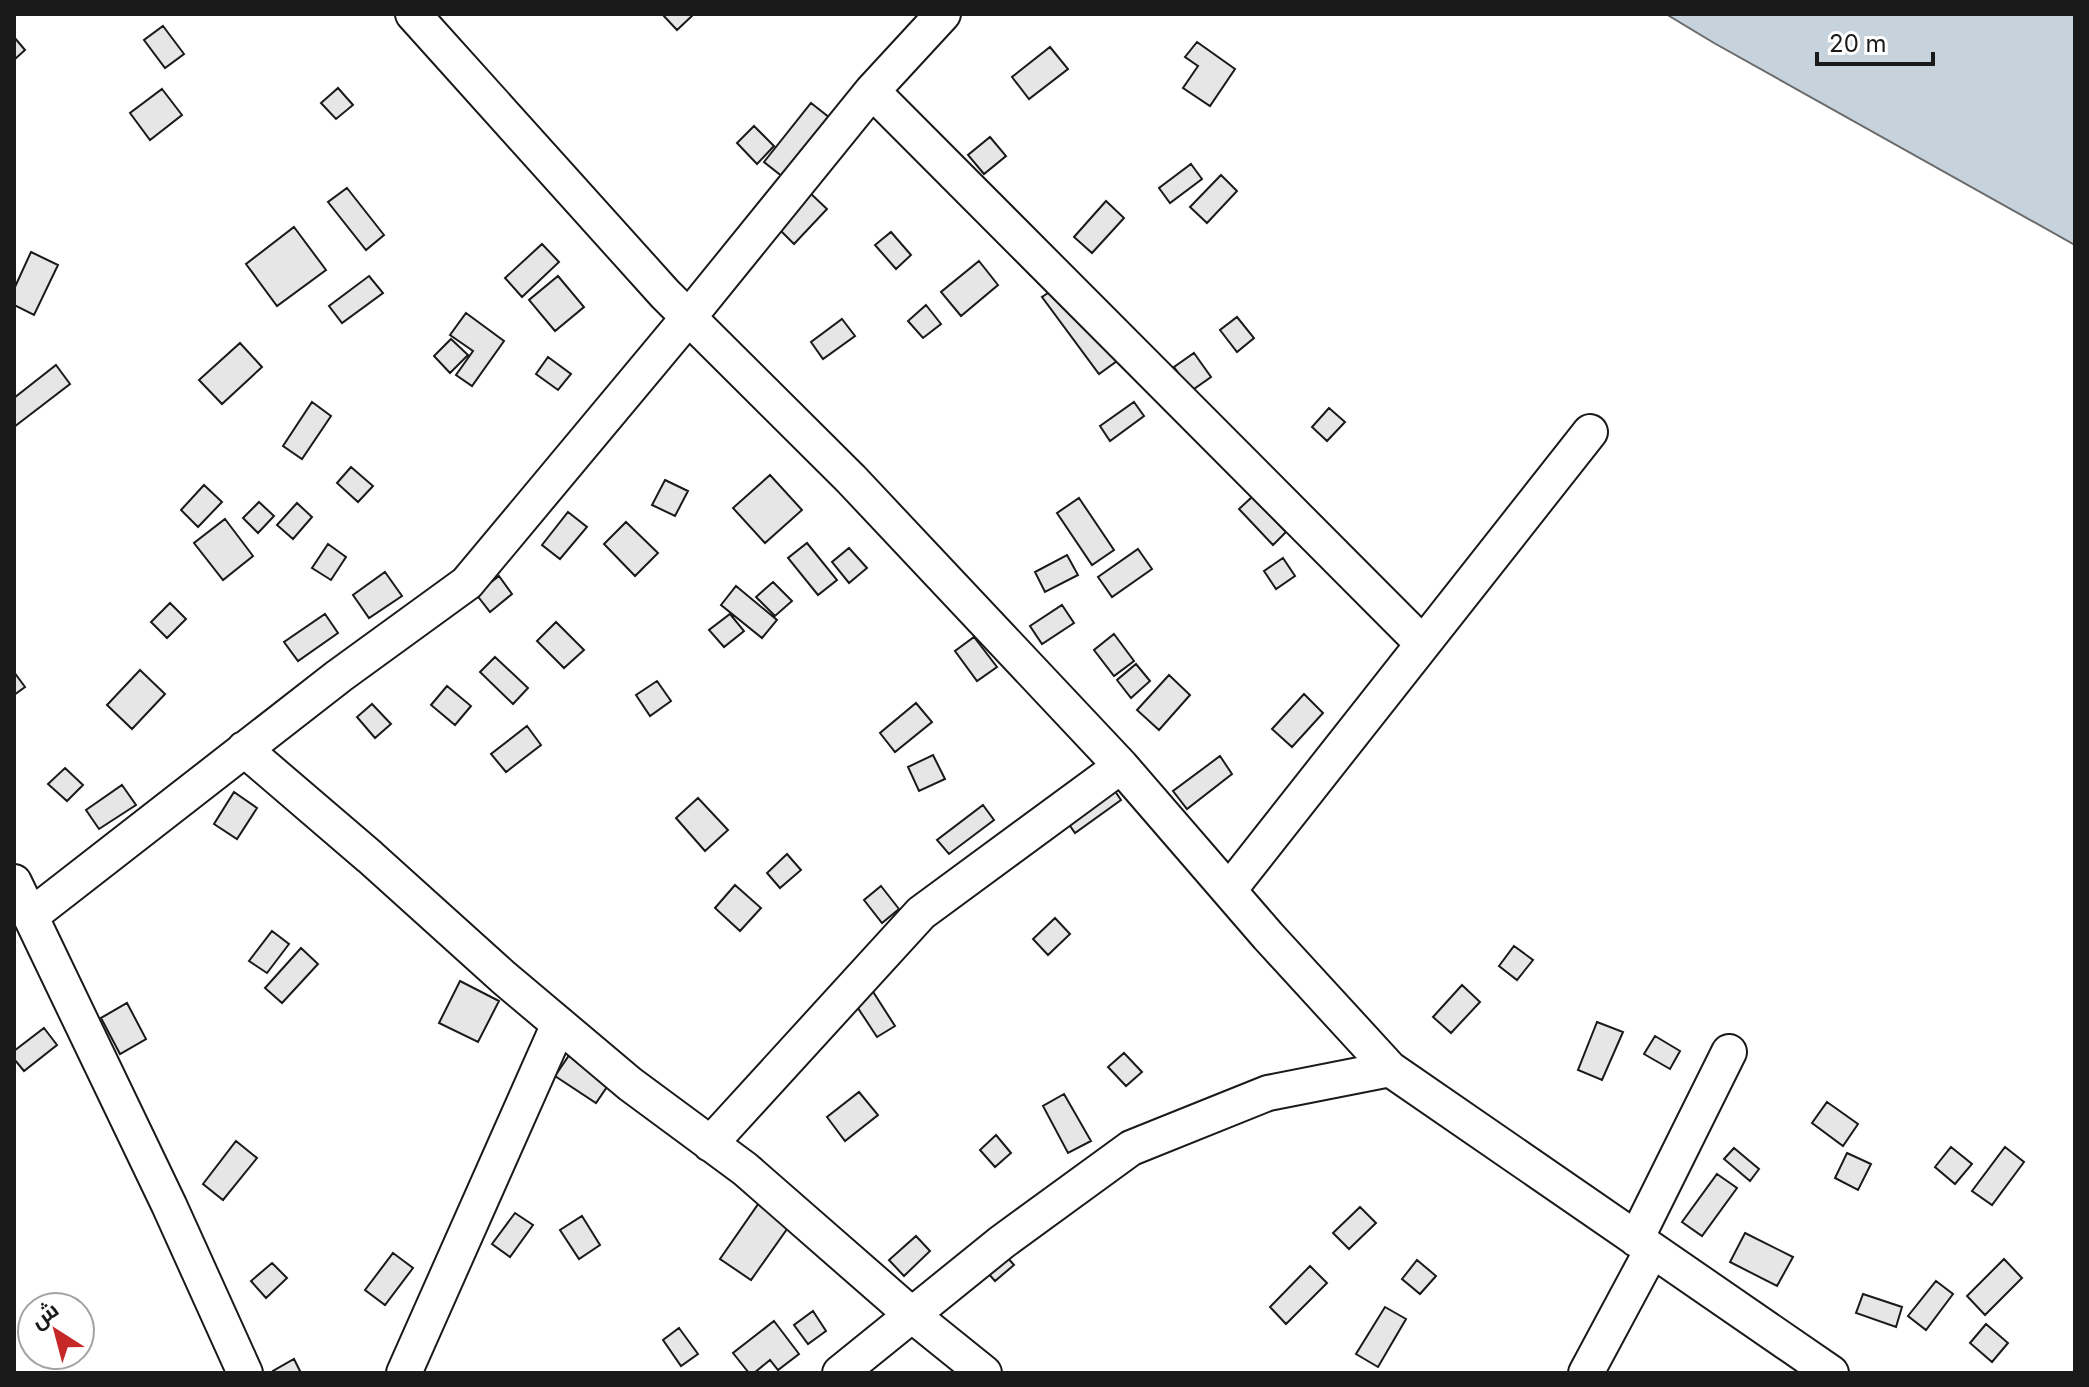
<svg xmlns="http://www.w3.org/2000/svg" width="2089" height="1387" font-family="Inter,Cairo,sans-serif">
<rect width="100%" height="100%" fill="#fff"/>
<!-- water -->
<path fill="#c6d2dc" stroke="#6a6a6a" stroke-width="2" d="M1666 14H2075V245L1714 43Z"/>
<!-- building -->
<path fill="#e6e6e6" stroke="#1a1a1a" stroke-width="2" d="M662 14H694L677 30Z
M163 26 184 54 165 68 144 40Z
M14 37 25 50 14 60Z
M1197 42 1235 69 1210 106 1183 88 1198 66 1185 57Z
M1050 47 1068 69 1029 99 1012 77Z
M338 88 353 105 336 119 321 103Z
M162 89 182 115 150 140 130 113Z
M811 103 830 118 783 177 764 162Z
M754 126 774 146 757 164 737 143Z
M990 137 1006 156 984 174 968 155Z
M1191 164 1202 179 1170 203 1159 188Z
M1221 175 1237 191 1207 223 1190 207Z
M347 188 384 235 366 250 328 202Z
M808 191 827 209 794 244 775 225Z
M1106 201 1124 218 1092 253 1074 237Z
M294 227 326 270 277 306 246 264Z
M891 232 911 255 896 269 875 245Z
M542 244 559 262 522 297 505 278Z
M31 252 58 265 34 315 14 305V289Z
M979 261 998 285 961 316 941 292Z
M369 276 383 293 342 323 329 306Z
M558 276 584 307 555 331 529 300Z
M1060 285 1117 361 1099 374 1042 297Z
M926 305 941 324 923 338 908 321Z
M466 313 504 341 472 386 456 375 473 351 450 335Z
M1237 317 1254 338 1237 352 1220 330Z
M842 319 855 336 823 359 811 342Z
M451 339 468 355 450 373 434 356Z
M240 343 262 367 222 404 199 380Z
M1194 353 1211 377 1191 391 1174 367Z
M548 357 571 374 558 390 536 374Z
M56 365 70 384 14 427V398Z
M312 402 331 416 302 459 283 446Z
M1134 402 1144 416 1110 441 1100 426Z
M1329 408 1345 422 1327 441 1312 427Z
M351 467 373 486 358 502 337 483Z
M770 475 802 510 765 543 733 508Z
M665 480 688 491 675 516 652 505Z
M204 485 222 502 198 527 181 510Z
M1252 497 1286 532 1273 545 1239 509Z
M1079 498 1114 550 1092 565 1057 513Z
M259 502 274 516 258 533 243 518Z
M297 503 312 517 293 539 277 525Z
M568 512 587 527 560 559 542 545Z
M225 519 253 556 223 580 194 543Z
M626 522 658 553 635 576 604 544Z
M807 543 837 580 818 595 788 558Z
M328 544 346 557 331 580 312 568Z
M849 548 867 568 849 583 832 562Z
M1138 549 1152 569 1112 597 1098 577Z
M1067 555 1078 575 1045 592 1035 572Z
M1283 558 1295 576 1276 589 1264 571Z
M385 572 402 596 369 618 353 595Z
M499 576 512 594 490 612 476 594Z
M773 582 792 601 775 616 756 597Z
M736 586 777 620 762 638 721 605Z
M170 603 186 619 167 638 151 622Z
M1062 605 1074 623 1042 644 1030 626Z
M325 614 338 633 298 661 284 642Z
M730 614 744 631 724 647 709 630Z
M556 622 584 650 564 668 537 641Z
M1114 634 1134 661 1114 676 1094 650Z
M974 637 997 667 977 681 955 651Z
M495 657 528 688 513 704 480 672Z
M1136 664 1150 681 1131 698 1117 680Z
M140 670 165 694 132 729 107 705Z
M14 672 25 687 14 695Z
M1169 675 1190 695 1159 730 1137 710Z
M657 681 671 701 650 716 636 695Z
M447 686 471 706 455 725 431 705Z
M1304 694 1323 713 1292 747 1272 729Z
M916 703 932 722 895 752 880 733Z
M372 704 391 724 375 738 357 717Z
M527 726 541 745 506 772 491 754Z
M933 755 945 779 919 791 908 767Z
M1220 756 1232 774 1187 809 1173 791Z
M65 768 83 785 67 801 48 784Z
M1104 775 1121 800 1075 833 1057 807Z
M122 785 136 805 99 829 86 810Z
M234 792 257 808 237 839 214 824Z
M698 798 728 830 705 851 676 818Z
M983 805 994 820 949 854 937 840Z
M787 854 801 870 780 888 767 873Z
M735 885 761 908 740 931 715 908Z
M881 886 899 909 882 923 864 900Z
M1055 918 1070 934 1048 955 1033 939Z
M272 931 289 944 267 973 249 961Z
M1514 946 1533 960 1517 980 1499 966Z
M301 948 318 964 282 1003 265 988Z
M460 981 499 1001 478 1042 439 1023Z
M1462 985 1480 1002 1451 1033 1433 1017Z
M870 987 895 1026 877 1037 852 999Z
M127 1003 146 1039 120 1054 101 1018Z
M1597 1022 1623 1032 1602 1080 1578 1070Z
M44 1028 57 1045 24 1071 14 1059V1051Z
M1655 1036 1680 1051 1670 1069 1644 1054Z
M1124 1053 1142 1072 1126 1086 1108 1067Z
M570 1054 611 1081 596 1103 555 1076Z
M859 1092 878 1115 845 1141 827 1117Z
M1064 1094 1091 1141 1068 1153 1043 1106Z
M1827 1102 1858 1124 1843 1146 1812 1123Z
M996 1135 1011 1153 995 1167 980 1150Z
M236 1141 257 1158 223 1200 203 1184Z
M1951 1147 1972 1164 1955 1184 1935 1167Z
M2005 1147 2024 1162 1992 1205 1972 1191Z
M1734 1148 1759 1169 1750 1181 1724 1159Z
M1847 1153 1871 1164 1858 1190 1835 1178Z
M1717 1174 1737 1188 1702 1236 1682 1222Z
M761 1200 792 1222 751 1280 720 1259Z
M1360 1207 1376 1223 1349 1249 1333 1233Z
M515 1213 533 1225 510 1257 492 1244Z
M582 1216 600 1245 579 1259 560 1230Z
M1745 1233 1793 1257 1777 1286 1730 1262Z
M916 1236 930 1251 904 1276 889 1260Z
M999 1248 1014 1265 995 1281 980 1264Z
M393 1253 413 1268 385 1305 365 1290Z
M2004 1259 2022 1278 1985 1315 1967 1296Z
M1417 1260 1436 1276 1420 1294 1402 1279Z
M272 1263 287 1278 266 1298 251 1281Z
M1310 1266 1327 1283 1286 1324 1270 1307Z
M1936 1281 1953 1294 1926 1330 1908 1316Z
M1863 1294 1902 1307 1896 1327 1856 1313Z
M1385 1307 1406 1319 1378 1367 1356 1354Z
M813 1311 826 1331 808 1344 794 1325Z
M774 1321 799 1354 778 1370 770 1360 754 1373H749L733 1353Z
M1986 1324 2008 1343 1992 1362 1970 1343Z
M679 1328 698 1354 681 1366 663 1340Z
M294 1359 301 1373H274L273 1371Z"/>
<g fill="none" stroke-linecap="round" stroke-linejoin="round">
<defs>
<path id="street" d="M413 14 665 294 851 479 1121 766 1268 936 1390 1069 1831 1373
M872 91 1423 644
M244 749 370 857 503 977 630 1084 745 1169 912 1315 984 1373
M14 882 169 1205 245 1373
M1229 890 1590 432
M32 915 339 676 467 583 688 318 872 91 943 14
M710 1144 921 913 1121 766
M1636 1239 1729 1052
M404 1373 559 1024
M840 1373 1002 1242 1131 1148 1268 1093 1390 1069
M1586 1373 1652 1250"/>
</defs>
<!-- street casing -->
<use href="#street" stroke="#1a1a1a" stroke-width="38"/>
<!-- street -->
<use href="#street" stroke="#fff" stroke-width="34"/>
</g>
<!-- border -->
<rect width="2089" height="1387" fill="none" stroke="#1a1a1a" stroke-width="32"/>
<!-- north arrow -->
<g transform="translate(56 1331) rotate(324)"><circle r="38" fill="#ffffff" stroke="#a3a3a3" stroke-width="2"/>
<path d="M0-6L14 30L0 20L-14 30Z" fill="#c62828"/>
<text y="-12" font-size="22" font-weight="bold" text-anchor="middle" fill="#1a1a1a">ش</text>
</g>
<!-- scale -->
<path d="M1817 52v12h116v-12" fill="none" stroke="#1a1a1a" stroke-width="4"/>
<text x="1829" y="52" font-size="24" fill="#1a1a1a" stroke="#ffffff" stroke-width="6" paint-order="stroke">20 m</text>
</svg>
